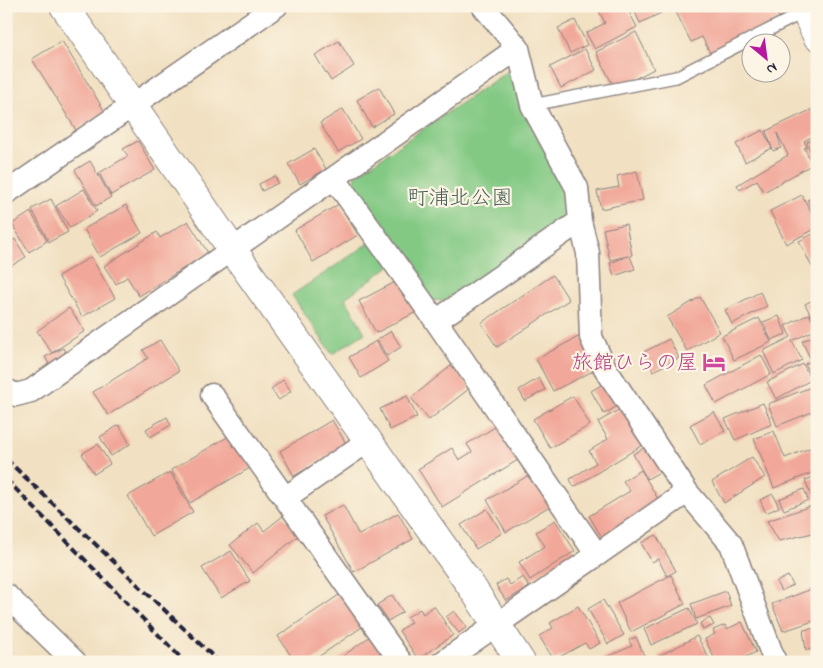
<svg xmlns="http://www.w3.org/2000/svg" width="823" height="668" font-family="'Indie Flower','Klee One',sans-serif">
<rect width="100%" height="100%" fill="#fcf5e5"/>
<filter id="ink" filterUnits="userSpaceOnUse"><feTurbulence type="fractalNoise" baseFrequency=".02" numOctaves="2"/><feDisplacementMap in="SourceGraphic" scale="10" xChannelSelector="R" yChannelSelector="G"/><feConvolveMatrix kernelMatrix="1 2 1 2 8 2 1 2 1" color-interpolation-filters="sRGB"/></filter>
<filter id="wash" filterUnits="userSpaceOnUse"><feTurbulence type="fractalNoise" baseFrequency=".0096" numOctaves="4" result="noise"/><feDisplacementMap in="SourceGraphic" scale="20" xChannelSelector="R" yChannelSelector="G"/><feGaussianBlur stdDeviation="1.12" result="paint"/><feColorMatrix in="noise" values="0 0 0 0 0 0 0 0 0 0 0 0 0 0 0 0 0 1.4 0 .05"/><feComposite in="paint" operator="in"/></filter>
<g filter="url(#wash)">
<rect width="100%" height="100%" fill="#f1e0c1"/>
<!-- green -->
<path fill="#83c984" stroke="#527660" d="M511 69 518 80 567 197 568 209 562 221 444 301 431 300 402 257 345 298 365 333 332 354 292 295 383 234 353 186 356 175Z"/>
<g id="blocks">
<!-- building -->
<path fill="#f1a799" d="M608 6H626L637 27 595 49 586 33 605 23 599 11Z
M632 6H657L661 13 640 23Z
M673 6H774L780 19 711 55 702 37 691 42Z
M575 20 587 45 570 53 558 28Z
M636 32 654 69 615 89 596 52Z
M62 41 105 112 76 130 32 59Z
M339 41 354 66 331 81 315 55Z
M585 49 596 70 561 88 550 67Z
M379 87 394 114 372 127 357 100Z
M817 107V134L804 141 807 147 804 148 813 164 764 192 757 180 740 190 737 185 788 155 777 133 781 148 773 151 766 131Z
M343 109 361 139 338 152 320 123Z
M763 130 772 148 745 162 736 144Z
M817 138V167H816L807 142Z
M138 141 155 170 111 195 99 173 128 156 123 149Z
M314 149 326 169 300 184 288 164Z
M90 161 111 197 96 206 75 170Z
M637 171 643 200 601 209 597 191 619 187 617 176Z
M275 176 278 183 262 191 259 184Z
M84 189 97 211 70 228 56 206Z
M802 195 817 224V228L786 244 770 211Z
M817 196V221L807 200Z
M51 199 68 232 49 242 32 209Z
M339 204 358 235 313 262 295 230Z
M126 205 142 233 100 257 84 229Z
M31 212 47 241 29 252 12 224Z
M188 221 208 253 139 296 127 277 116 284 104 266 157 232 160 238Z
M626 224 632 255 630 256 635 269 614 276 610 263 628 256 610 260 603 229Z
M817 232V265L812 267 799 241Z
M15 239 26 257 6 269V244Z
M91 257 115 298 82 317 58 276Z
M553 275 569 300 497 347 481 323Z
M401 279 418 311 376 333 359 301Z
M760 292 767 306 732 324 725 310Z
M700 297 720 332 687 351 667 317Z
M817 298V327L805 304Z
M69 308 85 331 52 353 37 331Z
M809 314 817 329 792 341 802 360 774 374 763 351 791 337 785 326Z
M779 316 786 334 771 340 763 322Z
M759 318 771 342 734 360 722 336Z
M391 331 401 347 387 356 377 340Z
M582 335 599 368 553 391 536 359Z
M817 335V355L810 358 802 341Z
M669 339 679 358 653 371 644 352Z
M160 340 179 371 108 415 93 392 148 358 143 350Z
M376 341 388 361 361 378 349 357Z
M63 348 69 359 52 369 45 357Z
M761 355 771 374 716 404 706 385Z
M817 358V410L777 426 768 404 816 385 805 364Z
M803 364 811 380 776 399 767 382Z
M452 365 470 388 429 420 411 398Z
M539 378 545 390 525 401 519 390Z
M283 380 291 391 279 400 271 389Z
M610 380 624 402 604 414 591 391Z
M407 396 417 417 390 430 380 409Z
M573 396 590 425 550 448 533 419Z
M763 403 772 424 735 440 725 419Z
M627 405 649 441 574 487 570 479 596 463 589 451 608 439 598 422Z
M714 412 725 431 700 444 690 425Z
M167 417 171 425 150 437 146 429Z
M332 420 347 445 294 476 280 451Z
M500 424 521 458 442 507 418 469 452 448 459 460 472 452 467 444Z
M119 425 130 444 111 456 100 437Z
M774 431 785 458 817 445V471L774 488 754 439Z
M236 432 255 465 190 503 171 470Z
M98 444 110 464 94 474 82 454Z
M651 444 665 469 647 479 633 454Z
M752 457 765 477 724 503 712 482Z
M641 470 661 504 603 539 589 516 630 491 623 481Z
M536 471 555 503 506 532 487 500Z
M170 472 193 512 151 536 128 496Z
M817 476V498L813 500 805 480Z
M804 489 808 500 784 510 779 499Z
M773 494 779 507 766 513 760 500Z
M817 504V532L779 541 767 521Z
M343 505 359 535 398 513 413 539 354 572 322 516Z
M487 509 502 533 476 549 461 525Z
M283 516 299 535 253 573 230 545 258 523 264 531Z
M555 520 575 551 530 580 519 562 545 546 536 532Z
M656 535 676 571 667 576 658 559 652 562 641 543Z
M231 551 250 581 221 598 202 568Z
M671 575 685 604 631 632 617 603Z
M788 576 793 585 781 591 776 582Z
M523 577 529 587 506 601 496 585 506 579 510 585Z
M817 587V620L783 631 772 604Z
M726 591 731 606 696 619 691 604Z
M339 595 362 627 311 662H295L278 636Z
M392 595 403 612 388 621 377 605Z
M603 600 624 635 608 644 588 609Z
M434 606 453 635 418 659 399 631 411 622 407 617 420 609 423 614Z
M578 606 600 643 589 649 585 643 554 660 539 636 553 628 550 623Z
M689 608 697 624 651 645 644 629Z
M454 611 467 627 459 633 446 617Z
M710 618 714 625 703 630 700 623Z
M742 622 756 652 736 662H716L705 639 715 634 713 630 725 625 727 629Z
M817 628V648L806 650 803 630Z
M697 636 711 662H662L659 656Z
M369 637 381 653 369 662H335Z
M636 637 647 662H600V660L632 646 629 640Z"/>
</g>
</g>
<g filter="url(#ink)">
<use href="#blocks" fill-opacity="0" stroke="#8a817e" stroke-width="1"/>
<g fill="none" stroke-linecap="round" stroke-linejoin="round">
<defs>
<path id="service" d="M532 105 676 77 806 11"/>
<path id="minor" d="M483 6 518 48 532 105 577 188 580 221 588 253 591 337 605 368 687 492 731 544 775 662
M518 48 334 178 436 321 597 555
M6 193 276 6
M436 321 580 221
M6 390 16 395 31 391 334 178
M212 395 401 662
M285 498 368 441
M6 595 75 662
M443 662 687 492"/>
<path id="tertiary" d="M64 6 232 249 471 586 521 662"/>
<path id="secondary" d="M803 6 817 36"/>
</defs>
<!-- service casing -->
<use href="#service" stroke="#8a817e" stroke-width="14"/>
<!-- minor casing -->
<use href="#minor" stroke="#8a817e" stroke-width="25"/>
<!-- tertiary casing -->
<use href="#tertiary" stroke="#8a817e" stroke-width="30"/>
<!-- secondary casing -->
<use href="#secondary" stroke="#8a817e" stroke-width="30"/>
<!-- service -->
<use href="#service" stroke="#fff" stroke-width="11"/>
<!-- minor -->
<use href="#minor" stroke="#fff" stroke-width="22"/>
<!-- tertiary -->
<use href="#tertiary" stroke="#fff" stroke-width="28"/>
<!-- secondary -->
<use href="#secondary" stroke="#fff" stroke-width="28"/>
<!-- rail -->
<path stroke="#22223b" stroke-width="4" stroke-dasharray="8 4" stroke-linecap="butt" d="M6 459 219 662
M6 479 185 662"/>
</g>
</g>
<!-- icons -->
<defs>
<symbol id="hotel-bare" viewBox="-9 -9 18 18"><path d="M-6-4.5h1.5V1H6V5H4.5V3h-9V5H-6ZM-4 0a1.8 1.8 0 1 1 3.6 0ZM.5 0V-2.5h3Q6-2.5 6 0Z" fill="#d1479c" stroke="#fcf5e5" stroke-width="2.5" paint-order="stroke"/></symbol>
</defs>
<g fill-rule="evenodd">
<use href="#hotel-bare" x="698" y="346" width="32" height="32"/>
</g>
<g text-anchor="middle" stroke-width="4.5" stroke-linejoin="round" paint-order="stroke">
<!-- park labels -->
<g font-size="21" fill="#445c55" stroke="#fcf5e5">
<text x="460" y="204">町浦北公園</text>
</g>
<!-- hotel labels -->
<g font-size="21" fill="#b23c85" stroke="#fcf5e5" text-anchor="end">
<text x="698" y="369">旅館ひらの屋</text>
</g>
</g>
<!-- margin -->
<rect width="823" height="668" fill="none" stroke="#fcf5e5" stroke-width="25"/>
<!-- north arrow -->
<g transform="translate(766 58) rotate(151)"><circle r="24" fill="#fcf5e5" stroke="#a5a1a1"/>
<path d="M0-4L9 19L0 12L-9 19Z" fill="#b5179e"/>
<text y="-8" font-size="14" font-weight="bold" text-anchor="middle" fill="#22223b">N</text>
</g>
</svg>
